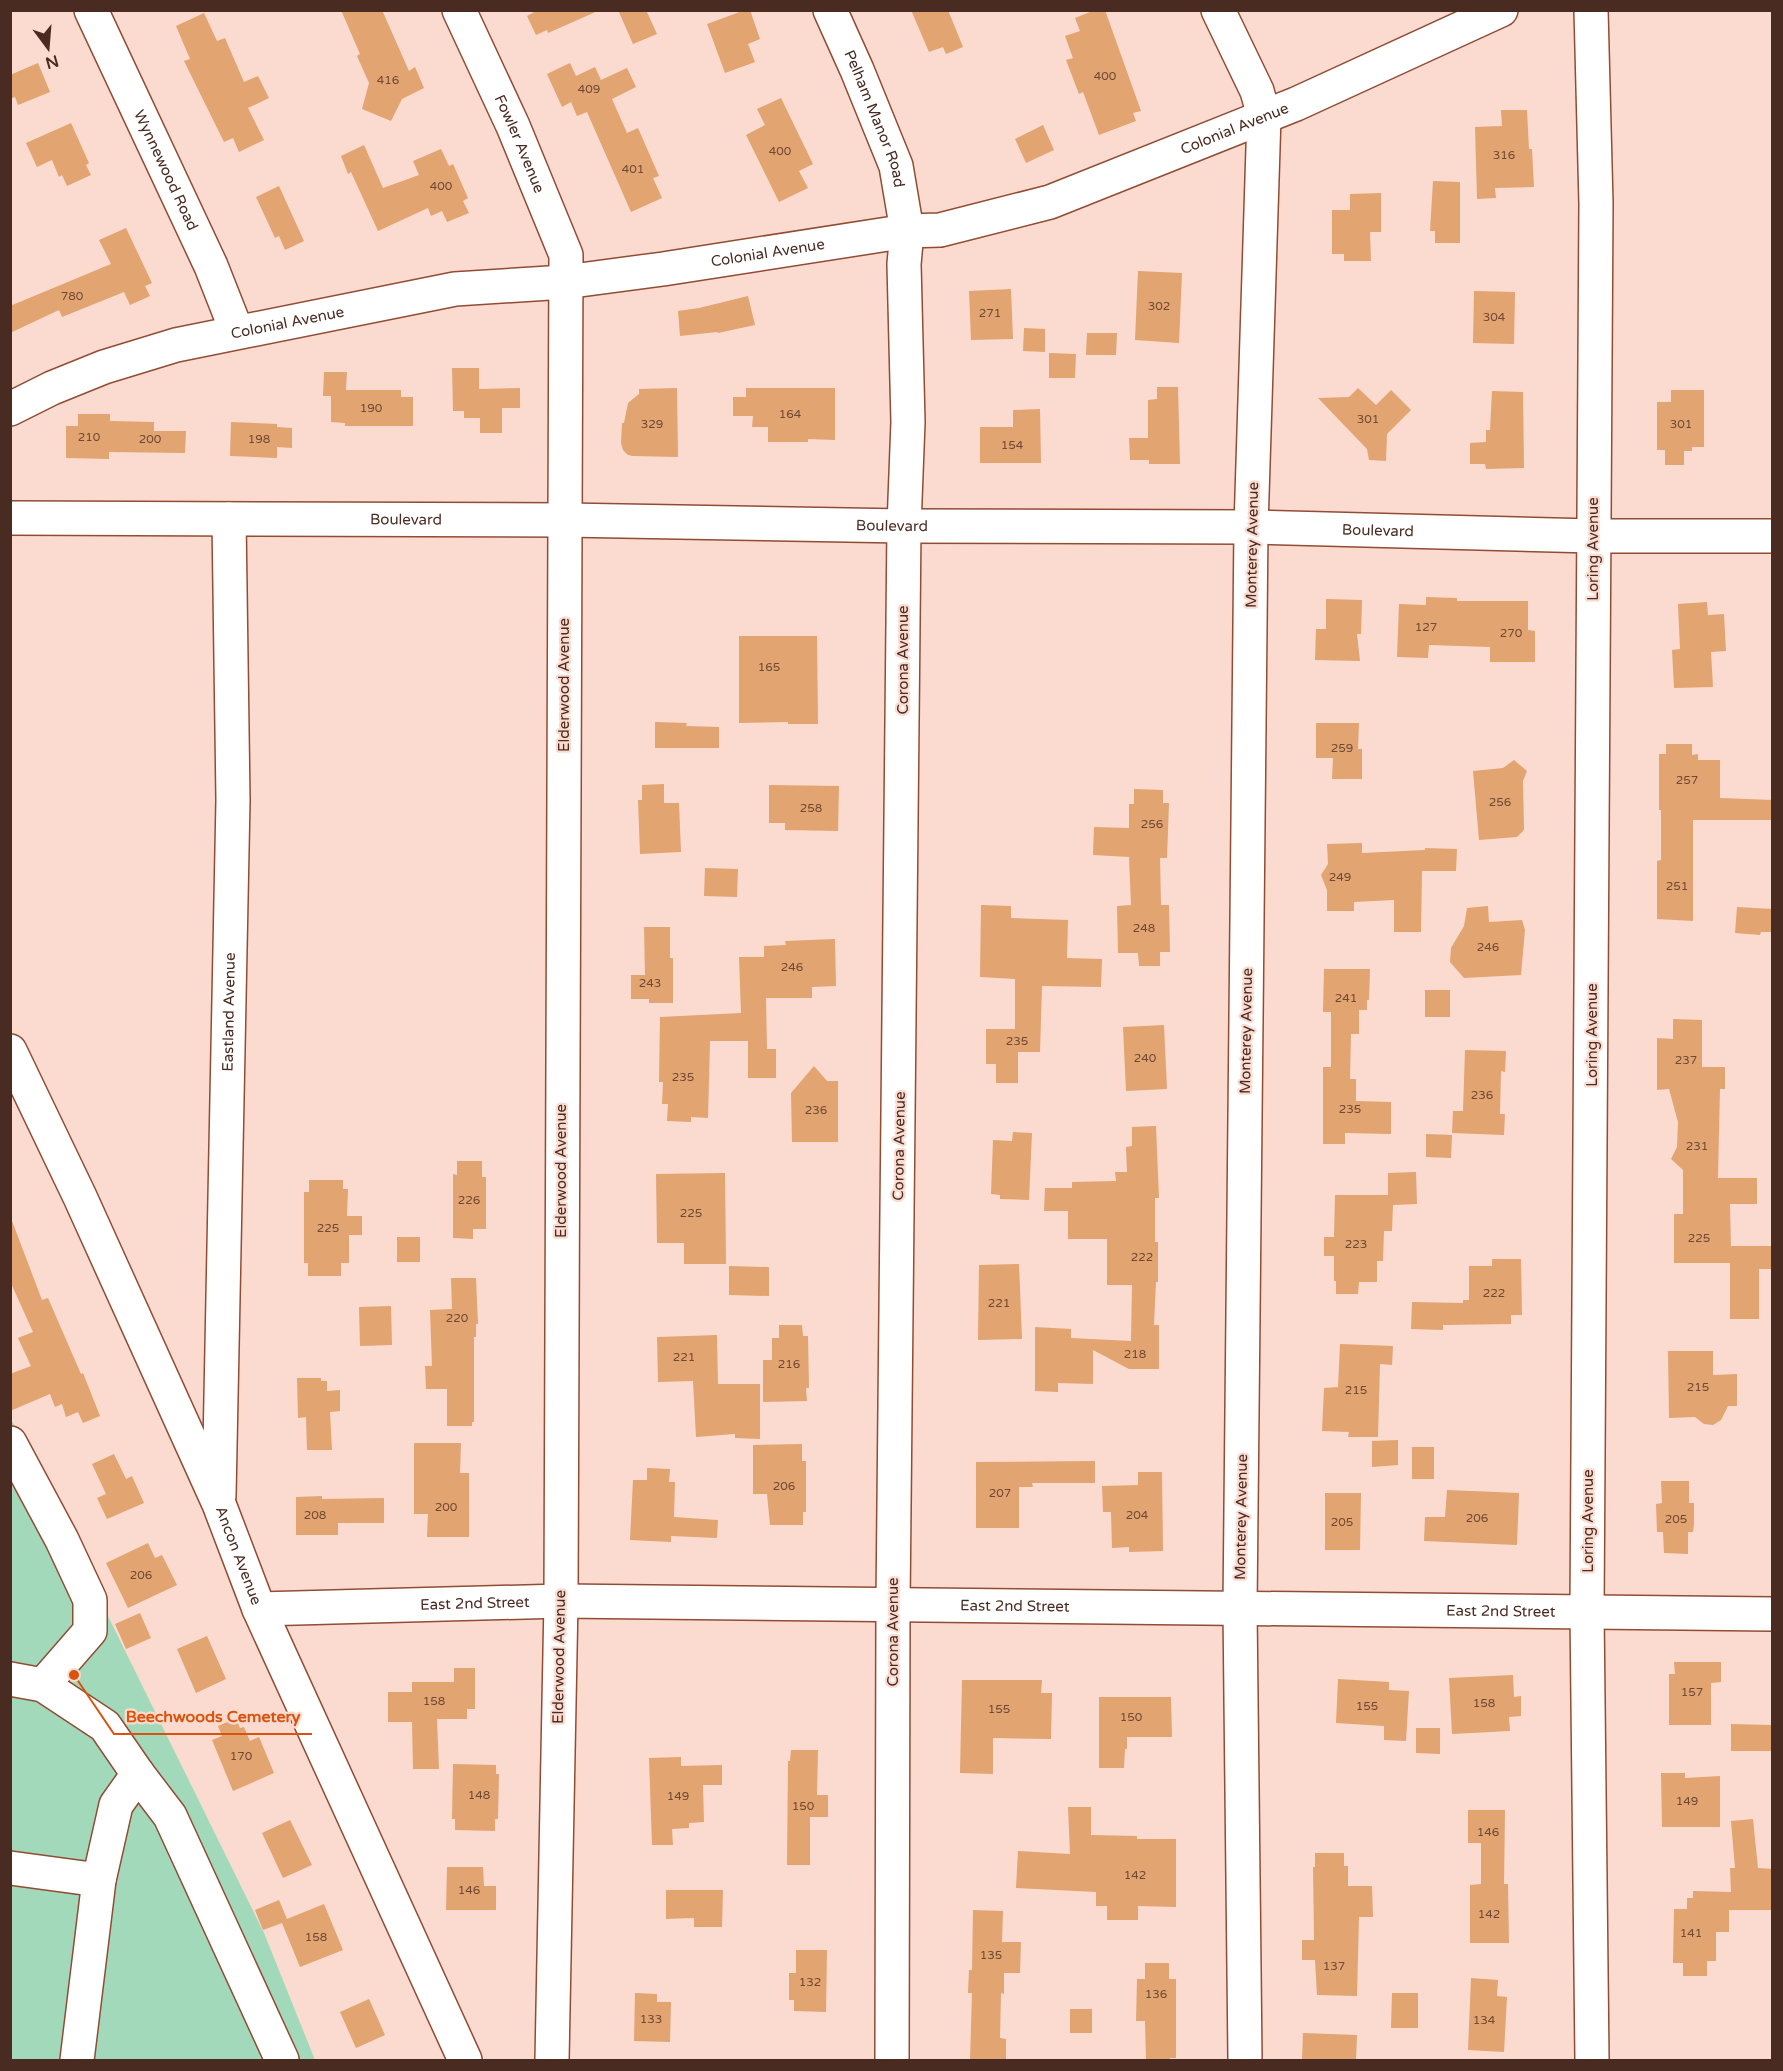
<svg xmlns="http://www.w3.org/2000/svg" width="1783" height="2071" font-family="'Varela Round',sans-serif">
<rect width="100%" height="100%" fill="#fbdacf"/>
<!-- green -->
<path fill="#a3d9bb" d="M10 1417 264 1933 315 2060H11Z"/>
<!-- building -->
<path fill="#e2a471" d="M341 10H382L409 71 415 67 424 88 402 99 391 121 362 109 369 83 357 56 360 54Z
M538 10H600L548 33 547 30 536 35 527 16Z
M618 10H646L657 34 633 44Z
M745 10H750L760 39 748 44 755 62 725 73 707 24Z
M911 10H948L963 47 946 54 943 47 929 52Z
M1095 10H1105L1141 111 1133 113 1136 121 1099 135 1083 92 1079 94 1066 60 1073 58 1065 36 1080 31 1075 18Z
M204 13 217 41 225 38 244 82 258 76 269 98 248 108 264 140 239 152 233 138 224 142 184 61 190 59 176 26Z
M38 63 50 92 18 105 15 97 10 99V75Z
M570 63 576 76 595 67 601 80 627 68 636 87 612 99 627 133 638 128 659 176 653 178 662 198 631 212 587 112 577 116 571 102 562 107 547 74Z
M781 98 813 164 799 171 808 188 779 202 746 135 765 125 757 109Z
M1501 110H1527L1529 149H1532L1534 187 1495 188 1496 198 1477 199 1475 127 1502 126Z
M71 123 89 163 86 165 91 175 67 186 62 175 59 177 52 160 37 167 26 143Z
M1043 125 1054 150 1026 163 1015 139Z
M364 145 383 188 419 175 413 161 441 149 449 166 453 164 468 198 463 201 469 213 447 222 442 211 431 216 428 208 378 231 351 172 348 174 341 156Z
M1433 181 1460 182V243H1435V231H1430Z
M279 186 304 241 285 250 279 236 275 238 256 197Z
M1381 193V232H1370L1371 261H1344V254H1332V210H1350V194Z
M126 228 152 283 145 286 150 296 130 305 124 292 62 317 59 310 10 333V306L111 264 99 240Z
M1138 271 1182 273 1179 343 1135 340Z
M1011 289 1013 339 971 340 969 291Z
M1474 291 1515 292 1514 344 1473 343Z
M748 296 755 325 718 333 717 332 680 336 678 311 699 308Z
M1024 328 1045 329V352L1023 351Z
M1087 333H1117L1116 355H1086Z
M1049 353 1076 354 1075 378H1049Z
M452 368H479V389L520 388V408H502V433H480V418H464V411H453Z
M324 372H347L346 390H401V397H413V426H345V423L331 422V396H323Z
M1157 387H1178L1180 464H1149V460H1130L1129 438H1148V400L1157 399Z
M677 388 678 457 633 456 628 455 623 450 621 443 622 423H624L628 403 639 394V389Z
M746 388H835V440L808 439V442H768V427H752L753 416H733V397H746Z
M1358 388 1376 405 1391 390 1411 410 1387 434 1386 461 1369 460 1367 449 1318 398 1349 397Z
M1671 390H1704V447H1692V451H1684V465H1665V450H1657V402H1671Z
M1492 391 1523 392 1524 468 1486 469 1485 464H1470V443L1486 442V430H1490Z
M1040 409 1041 463H980V427H1013V410Z
M78 414H110V421L154 422V431H186L185 453 109 452V459L66 458V426H78Z
M231 422 277 424V427L292 428V448L277 447V458L230 456Z
M1426 597 1457 598V601H1528V630L1535 631V662H1490V647L1429 645 1428 658 1397 657 1399 604 1426 605Z
M1326 599 1362 600 1361 634H1357L1360 661 1315 660 1316 629H1326Z
M1707 602 1708 615 1724 614 1726 651 1711 652 1713 687 1674 688 1672 650 1680 649 1678 604Z
M739 636H817L818 724H788V722L739 723Z
M655 722 687 723 686 726 719 727V748H655Z
M1316 723H1359L1358 749H1362V779H1332L1333 758H1316Z
M1666 744H1692V755L1698 754V760H1720V798L1773 800V820H1693V921L1657 919V861L1661 860V810H1659V754H1666Z
M1514 760 1527 771 1523 781 1524 830 1517 837 1479 840 1473 771 1503 768Z
M664 784V803H679L681 852 640 854 638 800H642V785Z
M769 785 839 786 838 831 785 830V823H769Z
M1134 789 1163 790V803H1169L1167 858H1160L1161 905H1169L1170 952H1160V966H1139L1138 953H1118L1117 906 1131 905 1129 857 1093 855 1094 827 1129 828V804H1134Z
M1362 843V853L1425 850V848L1457 849 1456 871H1422L1421 932H1394V900L1354 902V911H1327V890L1321 875 1328 864 1327 844Z
M705 868 738 869 737 897 704 896Z
M981 905 1011 906V918L1068 920 1067 958 1102 959 1101 987 1042 986 1040 1052H1018V1083H996V1064H986V1029H1015V979L980 977Z
M1488 906 1489 922 1522 920 1525 930 1521 975 1464 978 1450 962 1451 948 1464 926 1467 908Z
M1737 907 1773 909V932H1761L1760 935 1735 933Z
M644 927H670V958H673V1003H649V999H631V975H645Z
M835 939 836 986 812 987V998H766L767 1049H776V1078H748V1041H710L708 1118 691 1117V1122L667 1121 668 1104H662L663 1082H659L660 1017 741 1013 739 957H764V946L786 945 785 941Z
M1324 969H1370L1369 1000H1367V1010H1359V1034H1351L1350 1079H1356V1101L1391 1102V1134L1345 1133V1144H1323V1067H1331V1012H1323Z
M1425 990H1450V1017H1425Z
M1673 1019 1702 1020V1067H1725V1089H1720L1718 1178H1757V1204H1730L1731 1249V1246H1773V1269H1759V1319H1730V1263H1674V1214H1683V1170L1671 1159 1677 1147 1678 1122 1669 1089 1657 1090V1038L1673 1039Z
M1164 1025 1167 1089 1126 1091 1123 1027Z
M1465 1050 1506 1051 1505 1072 1501 1071 1500 1114H1505L1504 1135 1452 1133 1453 1111H1463Z
M814 1066 827 1081H838V1142H792L791 1093Z
M1156 1126 1159 1198H1155V1242H1158V1282H1156L1154 1325H1159V1369H1129L1093 1350V1384L1058 1383V1392L1035 1391V1327L1071 1329V1338L1131 1341 1132 1285H1107V1239H1068V1211H1044L1045 1188H1072V1182L1116 1181 1115 1172H1127L1126 1147 1132 1146V1127Z
M1013 1132 1032 1133 1029 1200 1000 1199V1195L991 1194 993 1140 1012 1141Z
M1426 1134 1452 1135 1451 1158 1426 1157Z
M457 1161H482V1177H486V1229H473V1239L453 1238V1174L457 1175Z
M1416 1172 1417 1204 1393 1205 1392 1231H1384L1383 1261H1377V1282H1359L1358 1294H1336V1281H1334V1256H1324V1237H1334L1335 1195H1388V1173Z
M725 1173 726 1264H684V1243H657L656 1174Z
M309 1180H343V1189H348L347 1216H362V1235H349V1263H341V1276H308V1263H304V1192H309Z
M12 1221 42 1300 48 1298 81 1374 83 1373 100 1416 83 1423 78 1412 66 1417 62 1404 55 1407 50 1394 10 1411V1374L31 1366 18 1338 33 1332 10 1281V1222Z
M397 1237H420V1262H397Z
M1492 1259H1521L1522 1315H1511V1324L1443 1325V1330L1411 1329 1412 1302 1463 1303V1300H1469V1266H1492Z
M1019 1264 1022 1339 978 1340 979 1265Z
M729 1266 769 1267V1296L729 1295Z
M451 1278H476L478 1324H476V1337H474V1422H472V1426H447V1389H426L425 1366H432L430 1310 452 1309Z
M391 1306 392 1345 360 1346 359 1307Z
M779 1325H802L803 1336H808L809 1388H806L807 1401 763 1402V1360H772V1338H779Z
M717 1335 718 1384H760V1439L735 1438V1434L696 1437 693 1381 658 1382 657 1337Z
M1340 1344 1393 1346 1392 1365 1380 1364 1378 1437H1348L1349 1432 1322 1431 1324 1388 1338 1387Z
M1668 1351H1713V1375L1737 1374V1406H1728L1721 1420 1713 1425 1704 1424 1695 1417 1669 1418Z
M297 1378H321V1381H327V1391L340 1390V1411L330 1412 332 1450H307L306 1417 298 1418Z
M1398 1440V1465L1372 1467V1441Z
M414 1443H461L460 1473H469V1537H427L428 1514H414Z
M802 1444V1461H806V1512H803V1525H770L767 1494H753V1445Z
M1412 1447H1434V1479H1412Z
M114 1454 126 1479 132 1476 144 1503 107 1519 97 1498 106 1494 92 1464Z
M1095 1461V1483H1032L1033 1487H1019V1528H976V1462Z
M647 1468 670 1469 669 1482H675L674 1517 718 1520 717 1538 671 1536V1542L630 1540 633 1480H647Z
M1138 1472H1162L1163 1551 1129 1552V1547L1112 1548 1111 1512H1103L1102 1486 1138 1485Z
M1661 1481H1689V1503H1694V1524L1693 1532H1688V1554L1664 1553 1663 1532H1657L1656 1504 1662 1503Z
M1447 1490 1519 1493 1517 1545 1424 1541 1425 1517H1445Z
M1325 1493H1361L1360 1550H1325Z
M322 1496V1499L384 1498V1523H338V1535H296V1497Z
M148 1543 155 1558 162 1555 177 1585 128 1608 106 1563Z
M140 1613 151 1638 126 1649 115 1624Z
M207 1636 226 1679 196 1693 177 1649Z
M1674 1662H1721V1682L1711 1683V1725H1669V1674H1675Z
M454 1668H475V1709H467V1719H437L439 1769H413L412 1722H388V1692H412V1682H454Z
M1513 1675 1514 1697 1521 1696V1716L1509 1717 1510 1731 1452 1734 1449 1678Z
M1338 1679 1389 1682V1690L1409 1691 1406 1741 1384 1740V1726L1336 1723Z
M962 1680H1042L1041 1693H1052L1051 1739 993 1738V1774L960 1773Z
M1099 1697H1171L1172 1737H1127V1749H1125L1124 1768H1099Z
M236 1718 240 1728 244 1727 250 1741 259 1737 274 1773 233 1791 212 1740 222 1736 218 1726Z
M1731 1724 1773 1725V1751H1731Z
M1416 1728H1440V1754L1416 1753Z
M791 1750H818L817 1795H828V1817H810V1865H787L788 1761H790Z
M681 1757V1766L722 1765V1785H703L704 1822 689 1823V1828L672 1829 673 1845H652L649 1758Z
M453 1764 496 1765V1774H499L498 1819H495V1831L455 1830V1819H452Z
M1661 1773H1685V1778L1720 1776V1827H1662Z
M1068 1807H1091V1835L1137 1836V1839H1176V1907L1138 1906V1920H1107V1906H1096V1892L1016 1888 1018 1851 1070 1854Z
M1468 1810H1505L1504 1884H1508L1509 1943H1470V1885L1481 1884V1843H1468Z
M1753 1819 1758 1868 1773 1869V1910H1729V1932H1716V1961H1707V1976H1683V1963H1673L1674 1909H1687V1898H1693V1891L1731 1892 1730 1868H1735L1731 1821Z
M290 1820 312 1865 283 1878 262 1833Z
M1315 1853H1344V1866H1348V1886H1372L1373 1917H1359L1357 1996 1317 1995 1315 1960H1302V1940H1314L1313 1867H1315Z
M447 1867H483L484 1886H496V1910H446Z
M666 1890H723L722 1927H694V1918L666 1919Z
M279 1900 287 1919 324 1904 343 1950 300 1967 282 1923 263 1930 255 1910Z
M973 1910 1003 1911 1002 1942H1021L1020 1973H1004V1994L1001 1993 1000 2038 1006 2039V2061H970L972 1993H968L969 1970H972Z
M796 1950H827L826 2012 794 2011V2000H789V1973H796Z
M1145 1963H1169V1979H1176V2058H1170V2061H1146L1145 2021H1136L1137 1979H1145Z
M1471 1978 1498 1980 1497 1996 1507 1997 1504 2052 1468 2050Z
M635 1993 657 1994V2002H671L670 2042 634 2041Z
M1392 1993H1418V2028H1391Z
M369 1999 385 2035 356 2048 340 2012Z
M1070 2009H1092V2033H1070Z
M1303 2033 1357 2035 1356 2061H1302Z"/>
<g fill="none" stroke-linecap="round" stroke-linejoin="round">
<defs>
<g id="minor">
<path id="s1" d="M91 10 211 266 237 332"/>
<path id="s2" d="M459 10 513 126 566 255 561 1601 552 2060"/>
<path id="s3" d="M830 10 857 70 896 166 907 231 904 264 908 422 904 526 893 1604 892 2060"/>
<path d="M1218 10 1257 91 1264 116 1251 527 1240 1608 1245 2060"/>
<path d="M1591 10 1596 204 1587 1611 1592 2060"/>
<path id="s4" d="M10 409 52 388 104 367 176 345 455 289 565 282 663 269 907 231 940 230 1050 202 1296 104 1501 10"/>
<path id="s5" d="M10 518 565 520 904 526 1251 527 1593 536H1772"/>
<path id="s6" d="M10 1051 80 1197 219 1504 259 1609 465 2060"/>
<path d="M10 1443 62 1540 90 1600V1631L43 1685"/>
<path id="s7" d="M219 1496 233 800 229 519"/>
<path id="s8" d="M259 1609 561 1601 1772 1614"/>
<path d="M10 1679 43 1685 105 1726 138 1774 170 1816 282 2060"/>
<path d="M10 1868 99 1880"/>
<path d="M77 2060 99 1880 116 1805 138 1774"/>
</g>
</defs>
<!-- minor casing -->
<use href="#minor" stroke="#914c34" stroke-width="36"/>
<!-- minor -->
<use href="#minor" stroke="#fff" stroke-width="33"/>
</g>
<g text-anchor="middle" stroke-width="4.5" stroke-linejoin="round" paint-order="stroke">
<!-- number labels -->
<g font-size="12" fill="#704935">
<text x="1105" y="80">400</text>
<text x="388" y="84">416</text>
<text x="589" y="93">409</text>
<text x="780" y="155">400</text>
<text x="1504" y="159">316</text>
<text x="633" y="173">401</text>
<text x="441" y="190">400</text>
<text x="72" y="300">780</text>
<text x="1159" y="310">302</text>
<text x="990" y="317">271</text>
<text x="1494" y="321">304</text>
<text x="371" y="412">190</text>
<text x="790" y="418">164</text>
<text x="1368" y="423">301</text>
<text x="652" y="428">329</text>
<text x="1681" y="428">301</text>
<text x="89" y="441">210</text>
<text x="150" y="443">200</text>
<text x="259" y="443">198</text>
<text x="1012" y="449">154</text>
<text x="1426" y="631">127</text>
<text x="1511" y="637">270</text>
<text x="769" y="671">165</text>
<text x="1342" y="752">259</text>
<text x="1687" y="784">257</text>
<text x="1500" y="806">256</text>
<text x="811" y="812">258</text>
<text x="1152" y="828">256</text>
<text x="1340" y="881">249</text>
<text x="1677" y="890">251</text>
<text x="1144" y="932">248</text>
<text x="1488" y="951">246</text>
<text x="792" y="971">246</text>
<text x="650" y="987">243</text>
<text x="1346" y="1002">241</text>
<text x="1017" y="1045">235</text>
<text x="1145" y="1062">240</text>
<text x="1686" y="1064">237</text>
<text x="683" y="1081">235</text>
<text x="1482" y="1099">236</text>
<text x="1350" y="1113">235</text>
<text x="816" y="1114">236</text>
<text x="1697" y="1150">231</text>
<text x="469" y="1204">226</text>
<text x="691" y="1217">225</text>
<text x="328" y="1232">225</text>
<text x="1699" y="1242">225</text>
<text x="1356" y="1248">223</text>
<text x="1142" y="1261">222</text>
<text x="1494" y="1297">222</text>
<text x="999" y="1307">221</text>
<text x="457" y="1322">220</text>
<text x="1135" y="1358">218</text>
<text x="684" y="1361">221</text>
<text x="789" y="1368">216</text>
<text x="1698" y="1391">215</text>
<text x="1356" y="1394">215</text>
<text x="784" y="1490">206</text>
<text x="1000" y="1497">207</text>
<text x="446" y="1511">200</text>
<text x="315" y="1519">208</text>
<text x="1137" y="1519">204</text>
<text x="1477" y="1522">206</text>
<text x="1676" y="1523">205</text>
<text x="1342" y="1526">205</text>
<text x="141" y="1579">206</text>
<text x="1692" y="1696">157</text>
<text x="434" y="1705">158</text>
<text x="1484" y="1707">158</text>
<text x="1367" y="1710">155</text>
<text x="999" y="1713">155</text>
<text x="1131" y="1721">150</text>
<text x="241" y="1760">170</text>
<text x="479" y="1799">148</text>
<text x="678" y="1800">149</text>
<text x="1687" y="1805">149</text>
<text x="803" y="1810">150</text>
<text x="1488" y="1836">146</text>
<text x="1135" y="1879">142</text>
<text x="469" y="1894">146</text>
<text x="1489" y="1918">142</text>
<text x="1691" y="1937">141</text>
<text x="316" y="1941">158</text>
<text x="991" y="1959">135</text>
<text x="1334" y="1970">137</text>
<text x="810" y="1986">132</text>
<text x="1156" y="1998">136</text>
<text x="651" y="2023">133</text>
<text x="1484" y="2024">134</text>
</g>
<!-- street labels -->
<g font-size="15" fill="#4a2b21" stroke="#fbdacf">
<text dy="5" stroke="none"><textPath href="#s3" startOffset="118">Pelham Manor Road</textPath></text>
<text dy="5" stroke="none"><textPath href="#s4" startOffset="1264">Colonial Avenue</textPath></text>
<text dy="5" stroke="none"><textPath href="#s2" startOffset="147">Fowler Avenue</textPath></text>
<text dy="5" stroke="none"><textPath href="#s1" startOffset="177">Wynnewood Road</textPath></text>
<text dy="5" stroke="none"><textPath href="#s4" startOffset="778">Colonial Avenue</textPath></text>
<text dy="5" stroke="none"><textPath href="#s4" startOffset="292">Colonial Avenue</textPath></text>
<text dy="5" stroke="none"><textPath href="#s5" startOffset="396">Boulevard</textPath></text>
<text dy="5" stroke="none"><textPath href="#s5" startOffset="882">Boulevard</textPath></text>
<text dy="5" stroke="none"><textPath href="#s5" startOffset="1368">Boulevard</textPath></text>
<text transform="translate(1252 545) rotate(-89)" y="5">Monterey Avenue</text>
<text transform="translate(1593 549) rotate(-90)" y="5">Loring Avenue</text>
<text transform="translate(903 660) rotate(-90)" y="5">Corona Avenue</text>
<text transform="translate(564 685) rotate(-90)" y="5">Elderwood Avenue</text>
<text dy="5" stroke="none"><textPath href="#s7" startOffset="484">Eastland Avenue</textPath></text>
<text transform="translate(1246 1031) rotate(-89)" y="5">Monterey Avenue</text>
<text transform="translate(1592 1035) rotate(-90)" y="5">Loring Avenue</text>
<text transform="translate(899 1146) rotate(-89)" y="5">Corona Avenue</text>
<text transform="translate(561 1171) rotate(-90)" y="5">Elderwood Avenue</text>
<text transform="translate(1241 1517) rotate(-89)" y="5">Monterey Avenue</text>
<text transform="translate(1588 1521) rotate(-90)" y="5">Loring Avenue</text>
<text dy="5" stroke="none"><textPath href="#s6" startOffset="554">Ancon Avenue</textPath></text>
<text dy="5" stroke="none"><textPath href="#s8" startOffset="216">East 2nd Street</textPath></text>
<text dy="5" stroke="none"><textPath href="#s8" startOffset="756">East 2nd Street</textPath></text>
<text dy="5" stroke="none"><textPath href="#s8" startOffset="1242">East 2nd Street</textPath></text>
<text transform="translate(893 1632) rotate(-90)" y="5">Corona Avenue</text>
<text transform="translate(559 1657) rotate(-89)" y="5">Elderwood Avenue</text>
</g>
</g>
<!-- callouts -->
<path fill="none" stroke="#d8540e" stroke-width="2" d="M74 1675L114 1734H312"/>
<circle fill="#d8540e" stroke="#fbdacf" stroke-width="2" cx="74" cy="1675" r="6"/>
<g font-size="16" text-anchor="middle" font-weight="bold" fill="#d8540e" stroke="#fbdacf" stroke-width="4.5" stroke-linejoin="round" paint-order="stroke">
<text x="213" y="1722">Beechwoods Cemetery</text>
</g>
<!-- border -->
<rect width="1783" height="2071" fill="none" stroke="#4a2b21" stroke-width="24"/>
<!-- north arrow -->
<g transform="translate(48 48) rotate(164)" stroke="#fbdacf" stroke-width="4.5" paint-order="stroke">
<path d="M0-4.5L10 22L0 15L-10 22Z" fill="#4a2b21"/>
<text y="-9" font-size="16" font-weight="bold" text-anchor="middle" fill="#4a2b21">N</text>
</g>
</svg>
